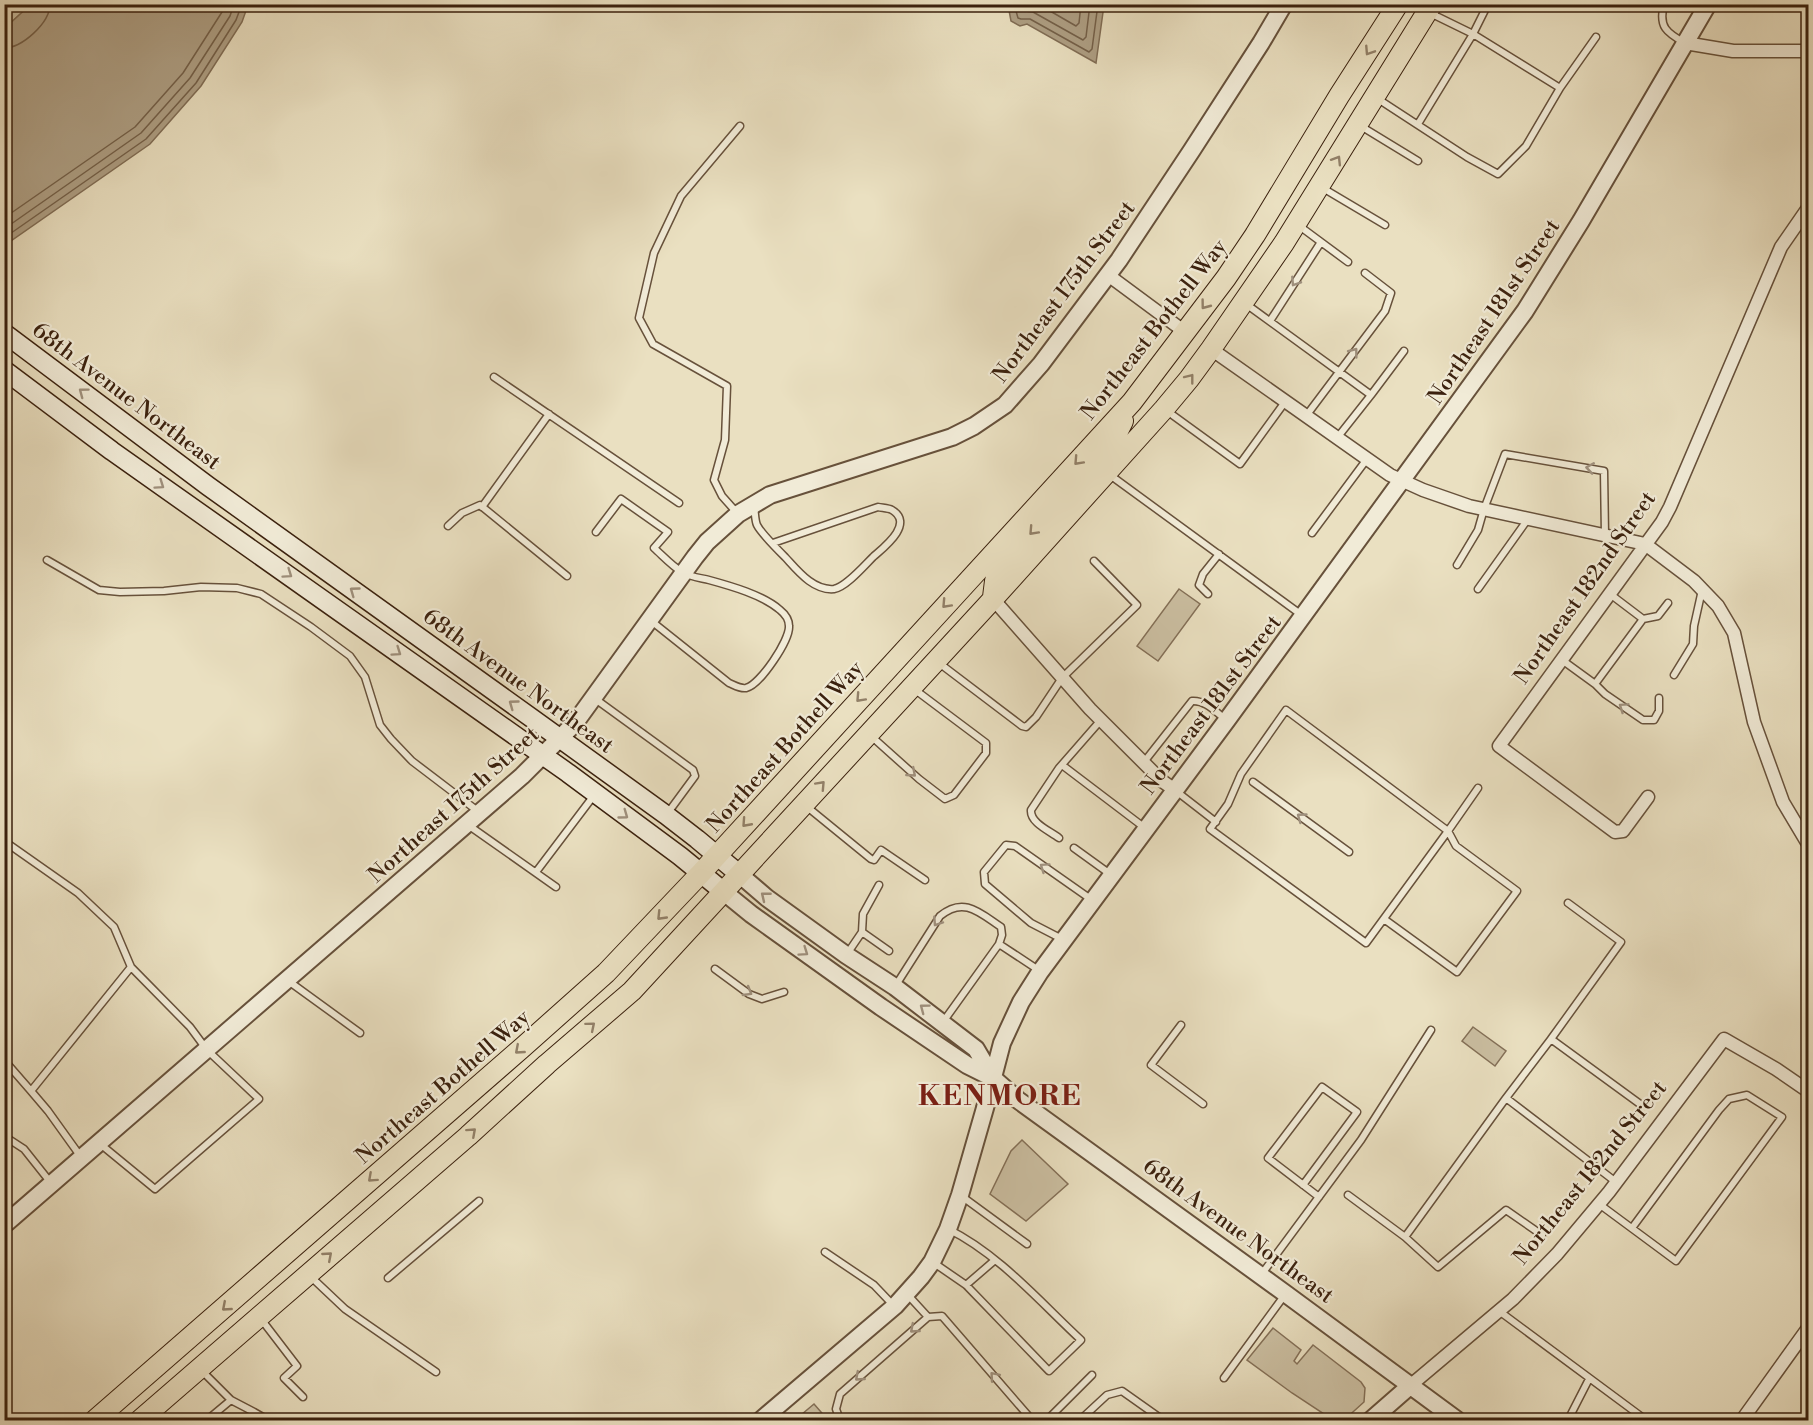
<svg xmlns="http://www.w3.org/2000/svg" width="1813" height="1425" font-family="'Libre Bodoni',serif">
<rect width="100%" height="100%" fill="#eae0c1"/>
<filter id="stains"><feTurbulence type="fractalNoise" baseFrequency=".00333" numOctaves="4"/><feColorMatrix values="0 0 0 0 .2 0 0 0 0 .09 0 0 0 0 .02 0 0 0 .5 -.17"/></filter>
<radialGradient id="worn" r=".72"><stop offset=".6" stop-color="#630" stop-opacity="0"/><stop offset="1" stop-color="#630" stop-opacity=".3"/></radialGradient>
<!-- green -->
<path fill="#ccc0a3" stroke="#847058" stroke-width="1.5" d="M5 5H30L5 28Z
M1179 589 1200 604 1158 661 1137 646Z
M1473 1027 1506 1051 1495 1066 1462 1041Z
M1022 1140 1068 1184 1026 1221 990 1194 1011 1151Z
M1273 1328 1301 1350 1294 1361 1297 1364 1313 1345 1361 1382 1365 1388 1364 1402 1344 1420H1333L1292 1393 1247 1360Z
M814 1404 828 1420H795Z"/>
<!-- water -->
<path fill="#ae9f84" stroke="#806d55" stroke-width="1.5" d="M30 5H248L242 22 201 86 150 144 5 245V28Z
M1008 5H1104L1096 63 1027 24 1020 26 1011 21Z"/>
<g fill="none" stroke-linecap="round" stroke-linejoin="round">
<!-- shore -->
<path stroke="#746049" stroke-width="1.5" d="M1014 4 1018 18 1021 19H1030L1089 52 1092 49 1098 4
M1022 4 1024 11 1033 12 1083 40 1086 37 1090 4
M1038 4 1076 26 1079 23 1081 4
M4 48C22 48 50 23 50 4
M4 218 135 127 183 73 222 12 224 4
M4 229 141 133 190 78 230 16 234 4
M4 238 146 139 196 83 236 20 242 4"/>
<defs>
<path id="service" d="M1664 4C1658 27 1667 33 1685 43
M1560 88 1596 37
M1378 99 1467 157 1498 174 1526 146 1560 88 1473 34 1430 13
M1418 124 1473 34 1488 4
M1359 125 1418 161
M1321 187 1385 225
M1298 225 1348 262
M1246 304 1371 395 1337 438
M1270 321 1321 242
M494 377 679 503
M1371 395 1404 351
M1167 411 1240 464 1285 402
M1306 416 1385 311 1391 293 1365 273
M1110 475 1303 616
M482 507 549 414
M754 507C755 512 755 521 757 525 761 533 778 550 785 557 797 570 813 591 834 589 846 587 864 566 873 557 883 548 915 524 892 510 888 508 882 508 878 507L773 543
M738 514 722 496 714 480 725 440 727 386 653 344 639 318 654 253 681 196 740 126
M448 526 462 513 480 505 567 576
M596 532 621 499 668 532 654 548C663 556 672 566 682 572 690 577 701 578 709 580 731 586 763 595 780 610 785 614 789 620 789 626 790 640 760 685 746 688 740 689 734 685 729 683L650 620
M1312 533 1367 459
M47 560 99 590 120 592 164 591 201 587 237 588 261 594 311 627 350 656 365 677 380 725 391 739 412 761 479 812
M1457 565 1478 530 1484 509 1505 454 1604 471 1605 535
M1478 589 1528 519
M1208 594 1199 585 1203 574 1219 554
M1610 594 1643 619 1658 616 1668 603
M1643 619 1595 684 1605 694 1643 720H1654L1659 711V698
M1562 660 1595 684
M939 663 1022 726 1026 727 1036 717 1062 678 1137 605 1094 561
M1674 675 1693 644 1694 626 1702 590
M594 698 693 770 695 776 667 814
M1286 710 1448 831 1366 943 1210 829 1228 804 1241 774Z
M871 736 919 779 945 799 954 795 986 753V743L914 689
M1144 762 1192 701C1205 700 1215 711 1225 719
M1062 765 1145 828
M1253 782 1349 852
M1176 791 1216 822
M806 806 871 859 874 860 881 850 925 880
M468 825 556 887
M1059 838C1050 831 1030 823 1031 810L1059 768 1101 720
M4 841 78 893 114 927 131 967 31 1091 48 1111 81 1157
M1074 848 1110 874
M536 872 595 794
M1384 919 1457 972 1517 891 1456 846 1448 831 1478 788
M862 932 889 951
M1062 939 1031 923 985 884 984 872 1006 845 1015 846 1092 900
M999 944 1040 971
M847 954 862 932 863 914 879 885
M715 969 749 994 762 999 784 992
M287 980 360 1033
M896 985 940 916C964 896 980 913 1001 927L1002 935 999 944 943 1022
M1181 1025 1151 1065 1203 1104
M1551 1039 1621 942 1568 903
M4 1060 31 1091
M1506 1098 1551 1039 1640 1104
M4 1136 24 1149 51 1183
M99 1143 155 1189 259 1099 207 1050 190 1027 131 967
M1303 1185 1357 1112 1322 1087 1268 1158 1319 1197
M960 1195 1027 1244
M1348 1195 1405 1237 1506 1098 1616 1182
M1599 1204 1676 1261 1782 1117 1747 1095 1729 1099 1719 1110 1632 1228
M1405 1237 1438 1267 1506 1210 1542 1235
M825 1252 874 1285 894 1306
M934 1263 966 1285 1049 1371 1081 1340C1040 1302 999 1254 948 1229
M1261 1275 1361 1140 1431 1030
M310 1276 345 1309 436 1372
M388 1278 479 1201
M966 1285 995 1260
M907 1294 928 1317
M1499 1311 1646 1420
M261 1319 297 1366 284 1378 303 1397
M202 1371 231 1400 254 1412 268 1420
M1224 1378 1284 1296
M207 1420 231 1400
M840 1420 836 1409 840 1394 928 1317 942 1316 1032 1420
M1047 1420 1092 1375
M1080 1420 1107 1395 1122 1391 1163 1420
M1568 1420 1589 1379"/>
<path id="minor" d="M1685 43 1733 51H1808
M1108 275 1185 332
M1211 349 1390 475 1423 490 1469 506 1645 544 1694 581 1718 606 1734 633 1754 722 1783 802 1808 844
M993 599 1090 709 1162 781 1175 790
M1648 797 1623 831 1615 832 1499 746 1662 522 1670 507 1781 247 1808 208
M1411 1385 1513 1299 1557 1254 1609 1192 1724 1039 1776 1069 1808 1091
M1742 1420 1808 1328"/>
<path id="tertiary" d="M739 874 767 898 846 955 895 987 976 1049 993 1078
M724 892 751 914 881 1007 967 1065 993 1078 1018 1100 1286 1294 1457 1420
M4 1225 522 776 575 723 695 557 707 542 738 514 770 495 952 437 974 426 1005 405 1041 364 1119 260 1192 150 1261 43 1284 4
M761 1420 895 1306 921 1277 932 1262 948 1229 960 1195 985 1108 1002 1043 1021 1002 1040 972 1227 720 1525 311 1581 221 1708 4
M1371 1420 1411 1385"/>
<path id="secondary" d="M4 333 208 486 533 719 666 815 697 839 739 874
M4 370 112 451 568 773 680 856 724 892"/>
<path id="primary" d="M993 597 995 581 1003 564 1110 447 1123 421
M95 1420 523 1047 606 973 701 873 1132 402 1226 278 1255 235 1339 96 1398 4
M140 1420 468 1136 547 1064 632 991 993 599 1164 409 1189 379 1211 349 1284 243 1432 4"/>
</defs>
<!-- service casing -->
<use href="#service" stroke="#67513b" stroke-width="9"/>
<!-- minor casing -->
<use href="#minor" stroke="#67513b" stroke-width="15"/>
<!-- tertiary casing -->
<use href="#tertiary" stroke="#67513b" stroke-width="20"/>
<!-- secondary casing -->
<use href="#secondary" stroke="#3b210e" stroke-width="21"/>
<!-- primary casing -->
<use href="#primary" stroke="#3b210e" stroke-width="22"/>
<!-- service -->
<use href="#service" stroke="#f1ebd7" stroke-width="6"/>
<!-- minor -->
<use href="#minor" stroke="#f1ebd7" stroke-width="12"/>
<!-- tertiary -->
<use href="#tertiary" stroke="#f1ebd7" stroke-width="16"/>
<!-- secondary -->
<use href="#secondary" stroke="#f1ebd7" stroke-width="18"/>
<!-- primary -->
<use href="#primary" stroke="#eae0c1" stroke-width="20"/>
</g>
<!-- one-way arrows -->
<defs><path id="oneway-chevron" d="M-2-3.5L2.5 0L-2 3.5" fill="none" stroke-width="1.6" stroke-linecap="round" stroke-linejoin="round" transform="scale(1.5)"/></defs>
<g stroke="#928068">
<use href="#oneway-chevron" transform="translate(1369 51) rotate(123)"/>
<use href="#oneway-chevron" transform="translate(1337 160) rotate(-58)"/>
<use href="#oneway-chevron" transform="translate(1205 305) rotate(127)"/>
<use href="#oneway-chevron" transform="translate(1190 378) rotate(-52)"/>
<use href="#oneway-chevron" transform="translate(1078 461) rotate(133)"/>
<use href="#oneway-chevron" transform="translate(1033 531) rotate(133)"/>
<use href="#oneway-chevron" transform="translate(946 604) rotate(133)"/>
<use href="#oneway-chevron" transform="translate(860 698) rotate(133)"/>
<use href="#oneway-chevron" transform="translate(821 785) rotate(-47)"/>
<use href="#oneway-chevron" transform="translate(746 823) rotate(132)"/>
<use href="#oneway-chevron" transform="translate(661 916) rotate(134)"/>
<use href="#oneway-chevron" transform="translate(591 1026) rotate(-40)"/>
<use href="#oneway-chevron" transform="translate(519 1050) rotate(139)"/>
<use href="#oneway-chevron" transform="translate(472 1132) rotate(-42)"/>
<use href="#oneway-chevron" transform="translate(372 1178) rotate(138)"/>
<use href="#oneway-chevron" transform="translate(328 1256) rotate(-41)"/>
<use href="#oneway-chevron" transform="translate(226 1307) rotate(139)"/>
</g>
<g stroke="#9f907d">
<use href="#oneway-chevron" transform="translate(1295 282) rotate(123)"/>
<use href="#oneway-chevron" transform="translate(1354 352) rotate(-53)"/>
<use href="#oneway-chevron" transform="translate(83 392) rotate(-143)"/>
<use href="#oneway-chevron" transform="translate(1590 468) rotate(-171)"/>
<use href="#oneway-chevron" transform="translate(160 485) rotate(35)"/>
<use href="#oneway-chevron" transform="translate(288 574) rotate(35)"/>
<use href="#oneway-chevron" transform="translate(354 591) rotate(-144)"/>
<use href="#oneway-chevron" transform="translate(397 652) rotate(35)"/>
<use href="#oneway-chevron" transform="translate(513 704) rotate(-144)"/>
<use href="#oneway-chevron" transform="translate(1623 707) rotate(-146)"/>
<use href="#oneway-chevron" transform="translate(912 773) rotate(41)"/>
<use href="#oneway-chevron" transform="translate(624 815) rotate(36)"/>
<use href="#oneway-chevron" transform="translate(1301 817) rotate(-144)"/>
<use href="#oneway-chevron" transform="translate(1044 867) rotate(-145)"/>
<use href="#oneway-chevron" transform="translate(765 896) rotate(-141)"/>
<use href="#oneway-chevron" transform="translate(937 922) rotate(124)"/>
<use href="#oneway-chevron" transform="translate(804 952) rotate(35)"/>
<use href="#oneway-chevron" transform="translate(748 992) rotate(31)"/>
<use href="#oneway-chevron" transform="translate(924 1008) rotate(-143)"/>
<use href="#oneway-chevron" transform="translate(914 1329) rotate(139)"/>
<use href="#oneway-chevron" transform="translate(994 1376) rotate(-131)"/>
<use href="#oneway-chevron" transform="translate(859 1377) rotate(139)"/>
</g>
<g text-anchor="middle" stroke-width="4.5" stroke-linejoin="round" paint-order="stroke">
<!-- street labels -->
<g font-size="22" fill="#3b210e" stroke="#f1ebd7">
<text transform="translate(1063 291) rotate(-53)" y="8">Northeast 175th Street</text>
<text transform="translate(1493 311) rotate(-56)" y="8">Northeast 181st Street</text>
<text transform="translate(1153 329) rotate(-52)" y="8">Northeast Bothell Way</text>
<text transform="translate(127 395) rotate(37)" y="8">68th Avenue Northeast</text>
<text transform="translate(1584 587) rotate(-55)" y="8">Northeast 182nd Street</text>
<text transform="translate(519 680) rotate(36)" y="8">68th Avenue Northeast</text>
<text transform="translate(1210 704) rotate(-53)" y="8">Northeast 181st Street</text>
<text transform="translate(784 746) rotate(-48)" y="8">Northeast Bothell Way</text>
<text transform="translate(453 804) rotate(-42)" y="8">Northeast 175th Street</text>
<text transform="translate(442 1086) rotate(-41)" y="8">Northeast Bothell Way</text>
<text transform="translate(1589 1172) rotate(-51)" y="8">Northeast 182nd Street</text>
<text transform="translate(1239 1230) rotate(36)" y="8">68th Avenue Northeast</text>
</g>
<!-- district labels -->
<g font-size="28" font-weight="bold" letter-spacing="1.5" fill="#7a1f14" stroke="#f1ebd7">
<text x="1000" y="1105">KENMORE</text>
</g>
</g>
<!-- margin -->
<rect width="1813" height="1425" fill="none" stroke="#eae0c1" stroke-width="24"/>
<rect x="6" y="6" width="1801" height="1413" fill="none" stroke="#3b210e" stroke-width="3"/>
<rect x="12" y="12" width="1789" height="1401" fill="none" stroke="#3b210e" stroke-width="1.5"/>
<rect width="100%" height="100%" filter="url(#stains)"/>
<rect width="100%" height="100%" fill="url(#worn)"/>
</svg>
